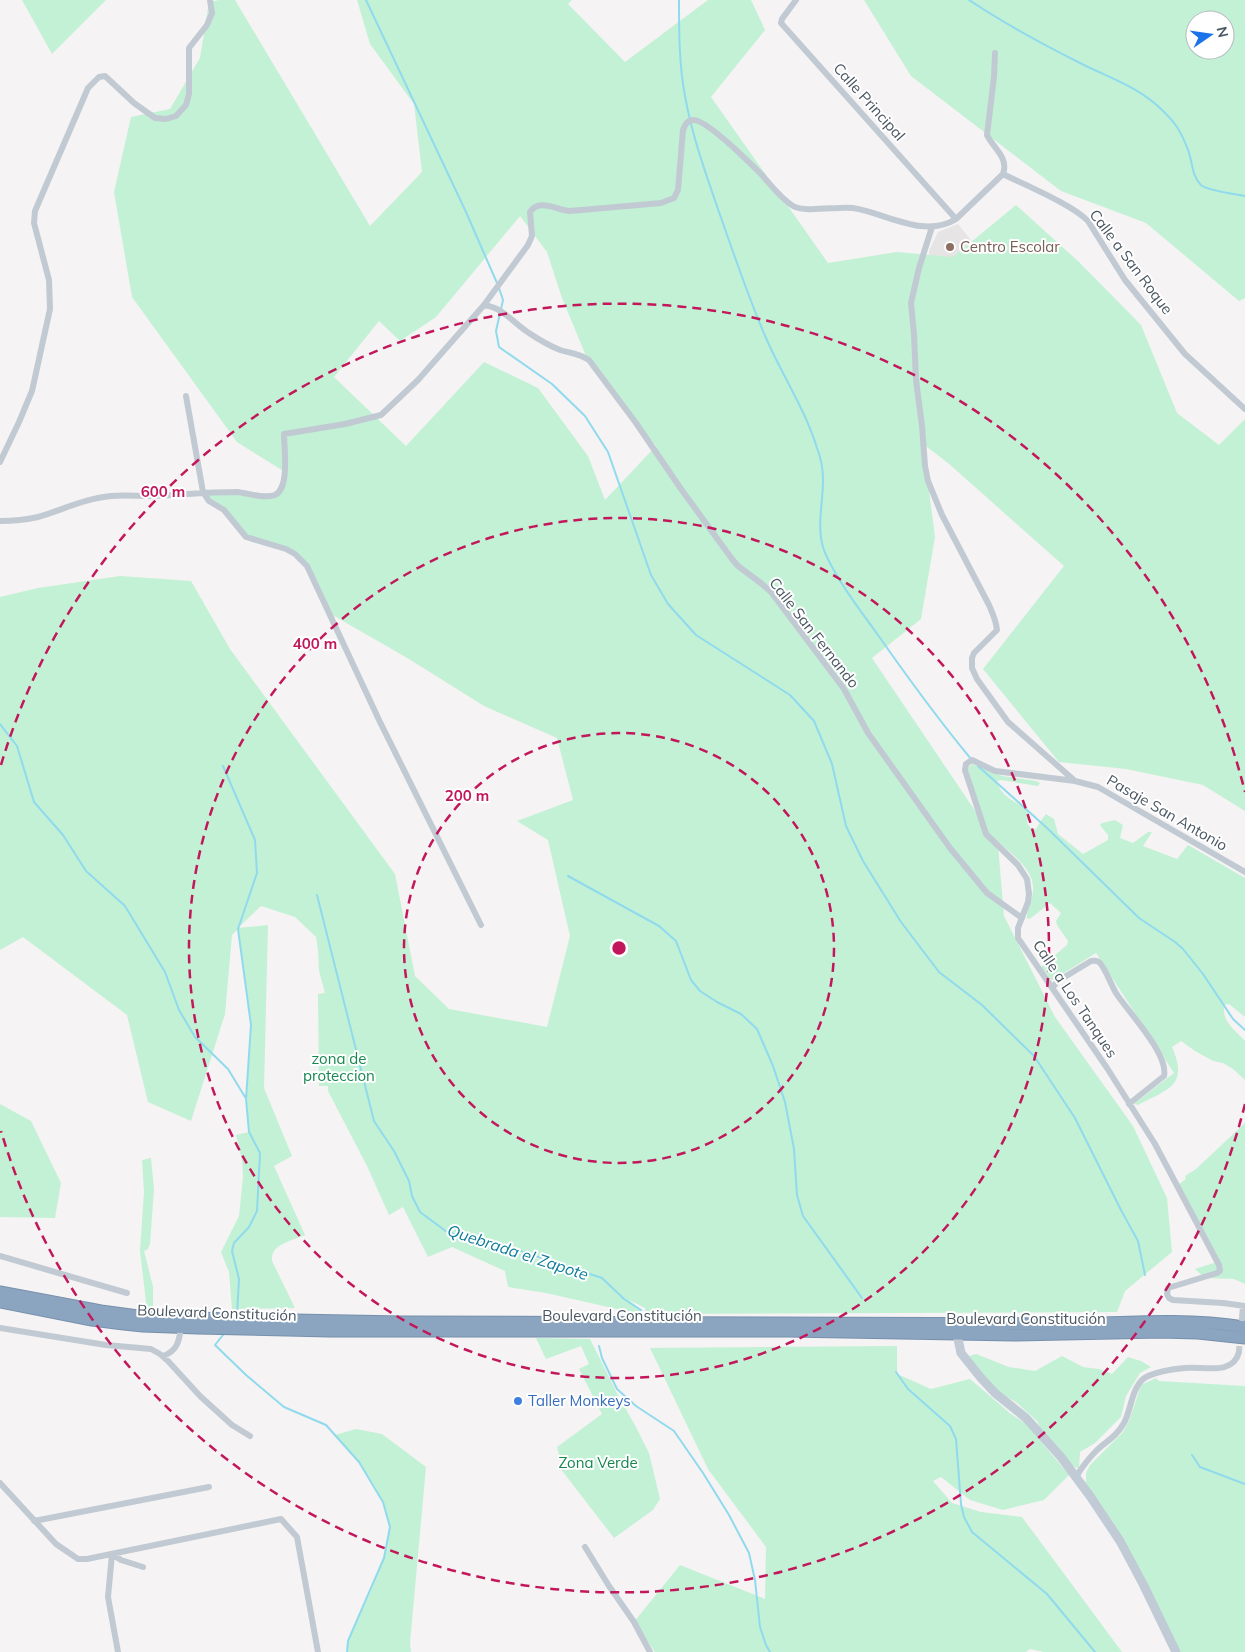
<svg xmlns="http://www.w3.org/2000/svg" width="1245" height="1652" font-family="Mulish,sans-serif">
<rect width="100%" height="100%" fill="#f5f3f3"/>
<!-- education -->
<path fill="#e6e4e5" d="M958 224 974 244 939 271 929 257V251L938 232Z"/>
<!-- green -->
<path fill="#c3f1d5" fill-rule="evenodd" d="M22 0H106L52 54Z
M219 0H235L370 226 422 172 414 104 370 44 357 0H572L568 4 625 62 708 0H751L765 30 711 97 828 263 897 252 953 257 1016 205 1079 262 1141 325 1177 413 1219 445 1245 419V811L1203 785 1126 769 1059 762 983 669 1064 566 948 463 923 444 935 537 921 619 872 658 984 824 969 772 968 768 972 764 1002 776 1036 781 1040 783 1038 786 1001 780 997 781C999 795 1017 803 1028 810L1029 815 1027 823 1031 829H1036L1042 819 1046 814 1054 819 1058 834 1083 854 1108 840V835L1100 825 1102 823 1115 820 1123 825 1120 838 1133 843 1148 832H1152L1143 846 1177 859 1188 845 1245 878V1017L1229 1004 1224 1005C1222 1022 1235 1030 1245 1041V1080L1233 1069 1223 1063 1213 1061 1195 1051 1181 1041 1172 1047C1189 1086 1168 1089 1138 1105L1134 1104 1174 1073 1096 953 1053 980H1051L1041 967 1067 945 1068 941 1057 925 1056 921 1061 913 1050 903 1031 918 1028 919 1027 918C1026 908 1034 898 1033 887 1033 868 1008 851 995 839L998 845 1004 916 1055 1017 1133 1126 1167 1198 1172 1252 1125 1291 1117 1312 646 1314 645 1308 629 1300 641 1310 639 1314 546 1293 508 1287 505 1271 452 1247 428 1257 403 1207 389 1215 367 1166 328 1091V1086H319L318 994 325 993 319 971 318 950 316 937 295 917 261 906 238 928 268 925 264 1088 292 1156 274 1166 305 1235C292 1241 270 1244 272 1261L295 1308 232 1309 229 1272 221 1252 239 1216 243 1177 242 1160 236 1135 249 1132 246 1099 251 1025 238 929 232 935 225 1014 191 1121 148 1102 127 1015 23 937 0 950V597L38 588 120 576 191 581 230 649 395 874 415 976 449 1009 547 1027 570 936 548 840 517 821 573 800 557 738 484 706 409 659 329 613 307 566 295 554 246 537 203 492 275 495 285 472 237 442 132 297 114 192 131 117 170 109 200 58 209 2ZM520 216 547 252 562 298 591 368 656 446 605 500 588 456 538 388 484 362 406 446 334 377 379 321 400 341 436 317ZM445 1230 520 1251 582 1272 447 1232Z
M864 0H1245V298L1239 301 1146 223 1061 191 911 76ZM1195 20H1225V50H1195Z
M0 1104 31 1121 61 1183 55 1218 0 1217Z
M1245 1123V1284L1234 1279 1205 1278 1195 1269 1220 1261 1179 1184 1186 1179 1185 1176 1196 1169Z
M151 1158 154 1189 150 1244 148 1249 144 1251 153 1287V1309L147 1310 140 1251 144 1192 142 1160Z
M536 1338 590 1339 619 1397 637 1429 649 1453 660 1499 653 1510 614 1538 560 1468 565 1463 560 1458 557 1447 602 1414 579 1369 589 1364 581 1346 546 1359Z
M897 1346V1374L931 1389 970 1379 1011 1414 1026 1424 1069 1475 1044 1500 1003 1510 970 1500 941 1477 933 1481 952 1503 981 1512 1022 1517 1122 1652H1044L1030 1649 1026 1652H655L634 1622 680 1565 765 1599 766 1547 708 1469 650 1348Z
M976 1354 1009 1367 1035 1371 1062 1356 1083 1367 1099 1369 1112 1374 1128 1357 1141 1361 1151 1367 1140 1373 1126 1396 1121 1417 1095 1443 1080 1452 1079 1469 1071 1465 1044 1435 1037 1421 1017 1403 990 1386 969 1356Z
M1156 1378 1159 1381 1245 1386V1652H1180L1112 1521 1086 1483V1473L1090 1465 1123 1432 1129 1421 1141 1385Z
M356 1429 382 1434 426 1467 410 1643 411 1652H347L348 1641C360 1614 392 1554 389 1526 386 1493 357 1459 335 1435Z"/>
<g fill="none" stroke-linecap="round" stroke-linejoin="round">
<!-- stream -->
<path stroke="#90daee" stroke-width="2" d="M366 0 466 212 497 283
M679 0C679 32 679 64 685 96 692 136 706 174 719 212 734 254 748 297 766 338 782 375 805 409 817 448 821 458 823 469 823 480 823 506 815 531 826 555 839 583 860 610 878 635 908 678 938 719 971 759
M969 0C1005 24 1044 45 1082 64 1110 78 1138 87 1161 109 1175 122 1181 131 1188 150 1193 162 1191 175 1201 185 1208 191 1235 194 1245 196
M499 288 503 300 496 331 499 347 552 384 585 416 608 452 651 575 668 604 696 635 790 695 814 721 832 764 846 826 863 861 901 922 939 972 982 1005 1034 1056 1075 1118 1122 1212 1138 1241 1145 1275
M0 724 17 746 34 802 63 835 86 871 125 906 165 972 179 1010 195 1037 228 1069 245 1097
M223 766 255 840 257 873 238 929 251 1025 246 1099 249 1132 260 1153 257 1211 249 1227 234 1243 232 1251 239 1279 237 1314
M978 766 1047 828 1139 918 1175 942 1183 949 1203 974 1233 1019 1245 1030
M568 876 659 926 676 941 691 980 700 991 717 1002 741 1014 757 1029 773 1066 785 1102 794 1149 797 1195 803 1216 862 1298
M317 895 374 1121 394 1151 409 1181 412 1196 420 1212 447 1232 520 1251 602 1278 624 1299 641 1310 639 1314
M223 1335 215 1345 246 1375 284 1407 326 1425 359 1462 383 1502 390 1527 384 1558 348 1641 347 1652
M599 1346 602 1358 617 1389 636 1406 674 1431 703 1473 729 1515 749 1553 755 1580 760 1627 766 1645 770 1652
M896 1372 908 1389 950 1426 956 1439 961 1504 964 1517 972 1532 1047 1594 1095 1652
M1192 1455 1200 1467 1245 1484"/>
<!-- street-tunnel -->
<path stroke="#caccce" stroke-width="6" stroke-dasharray="6 3" stroke-linecap="butt" d="M1239 1352 1240 1335"/>
<defs>
<path id="highway" d="M0 1292 101 1311 138 1316 187 1318 402 1322 1077 1324C1133 1322 1189 1318 1245 1327
M0 1302 92 1320 124 1324 143 1326 198 1328 330 1331H788L1014 1335 1160 1332 1198 1333 1245 1338"/>
</defs>
<!-- highway casing -->
<use href="#highway" stroke="#7690ad" stroke-width="13"/>
<!-- street -->
<path stroke="#c1cad2" stroke-width="6" d="M796 0 782 19 781 23 956 219
M995 53 994 77 987 135C993 148 1009 157 1003 174
M932 227 919 268 911 303 914 334 916 380 922 426 925 466 928 481 942 515 989 605C993 614 996 620 997 630L974 653 972 658V668L977 679 1008 722 1075 781
M484 305C504 308 513 323 529 333 538 339 550 346 560 350 570 353 580 354 589 360L636 423 681 489 732 559 738 566 762 584 771 592 844 689 868 733 950 848 987 893 1022 918
M186 396 203 492 209 501 224 510 246 537 286 549 295 554 307 566 380 722 481 925
M0 462 19 422 32 391 50 309 49 280 34 223 35 211 88 88 99 77 105 76 134 103 155 118 166 119 176 116 186 105 189 94V48L207 25 212 13 210 0
M0 521C13 521 25 520 38 517 62 510 86 498 111 496 124 495 137 496 149 496 178 495 207 492 237 492 248 493 263 499 275 495 290 488 284 448 284 434L345 424 381 415 418 380 484 305 528 245 532 236 530 212C539 198 557 210 570 211L661 203 674 198 678 190 683 130C685 125 687 120 693 120 706 119 751 164 761 174 771 185 780 198 793 206 805 213 838 206 853 208 886 213 924 239 956 219L1003 174C1027 186 1071 204 1088 221L1125 280 1185 354 1245 409
M1245 872 1098 787 1075 781 995 771 972 760 966 764 965 770 986 834 1018 865 1027 879 1029 894 1028 902 1018 928V938L1107 1068 1155 1144 1219 1265 1220 1271 1217 1273 1168 1288 1167 1294 1169 1298 1173 1300 1223 1303 1245 1306
M1052 988 1058 981 1091 961C1095 961 1096 960 1099 962 1105 967 1111 985 1116 993 1128 1012 1169 1054 1164 1076L1129 1104
M0 1256 127 1293
M1242 1319 1243 1306
M0 1328 106 1345 151 1349 160 1354 168 1361 200 1396 232 1425 250 1436
M163 1356C177 1351 179 1342 181 1328
M1076 1477C1082 1467 1089 1458 1097 1450 1108 1440 1116 1437 1124 1423 1132 1409 1131 1384 1148 1376 1159 1371 1174 1369 1185 1368 1203 1366 1233 1376 1239 1352
M0 1483 56 1544 78 1559H87L281 1519 297 1537 318 1652
M34 1521 209 1487
M585 1547 609 1586 634 1622 650 1652
M118 1652 108 1597 112 1554 121 1560 143 1567"/>
<!-- secondary -->
<path stroke="#c1cbd6" stroke-width="9" d="M957 1334 961 1353 981 1378 995 1393 1026 1418 1061 1457 1090 1496 1120 1541 1143 1584 1176 1652"/>
<!-- highway -->
<use href="#highway" stroke="#8ba5c1" stroke-width="11"/>
</g>
<!-- distance rings -->
<g fill="none" stroke="#c2185b" stroke-width="2.5" stroke-dasharray="9 6">
<circle cx="619" cy="948" r="215"/>
<circle cx="619" cy="948" r="430"/>
<path d="M1245 1104A645 645 0 0 1 1 1131M1 765A645 645 0 0 1 1245 792"/>
</g>
<!-- markers -->
<circle fill="#8d6e63" stroke="#fff" stroke-width="2" cx="950" cy="247" r="5"/>
<circle fill="#3f7fe0" stroke="#fff" stroke-width="2" cx="518" cy="1401" r="5"/>
<g text-anchor="middle" stroke-width="4" stroke-linejoin="round" paint-order="stroke">
<!-- street labels -->
<g font-size="15" fill="#4a5661" stroke="#fff">
<text transform="translate(869 102) rotate(48)" y="5">Calle Principal</text>
<text transform="translate(1131 262) rotate(53)" y="5">Calle a San Roque</text>
<text transform="translate(814 633) rotate(52)" y="5">Calle San Fernando</text>
<text transform="translate(1167 813) rotate(30)" y="5">Pasaje San Antonio</text>
<text transform="translate(1075 999) rotate(56)" y="5">Calle a Los Tanques</text>
<text transform="translate(217 1313) rotate(2)" y="5">Boulevard Constitución</text>
<text x="622" y="1321">Boulevard Constitución</text>
<text x="1026" y="1324">Boulevard Constitución</text>
</g>
<!-- education labels -->
<g font-size="15" fill="#785e54" stroke="#fff" text-anchor="start">
<text x="960" y="252">Centro Escolar</text>
</g>
<!-- park labels -->
<g font-size="15" fill="#17864f" stroke="#fff">
<text x="339" y="1064">zona de<tspan x="339" dy="17">proteccion</tspan></text>
<text x="598" y="1468">Zona Verde</text>
</g>
<!-- shop labels -->
<g font-size="15" fill="#366cbe" stroke="#fff" text-anchor="start">
<text x="528" y="1406">Taller Monkeys</text>
</g>
<!-- water labels -->
<g font-size="16" font-style="italic" fill="#0c7c9b" stroke="#fff">
<text transform="translate(518 1252) rotate(18)" y="6">Quebrada el Zapote</text>
</g>
</g>
<circle cx="619" cy="948" r="8" fill="#c2185b" stroke="#fff" stroke-width="2.5"/>
<g font-size="15" text-anchor="middle" font-weight="bold" fill="#c2185b" stroke="#fff" stroke-width="4" stroke-linejoin="round" paint-order="stroke">
<text x="163" y="497">600 m</text>
<text x="315" y="649">400 m</text>
<text x="467" y="801">200 m</text>
</g>
<!-- north arrow -->
<g transform="translate(1210 35) rotate(77)"><circle r="24" fill="#ffffff" stroke="#b7bbc0"/>
<path d="M0-4L9 19L0 12L-9 19Z" fill="#1a73e8"/>
<text y="-8" font-size="14" font-weight="bold" text-anchor="middle" fill="#4a5661">N</text>
</g>
</svg>
